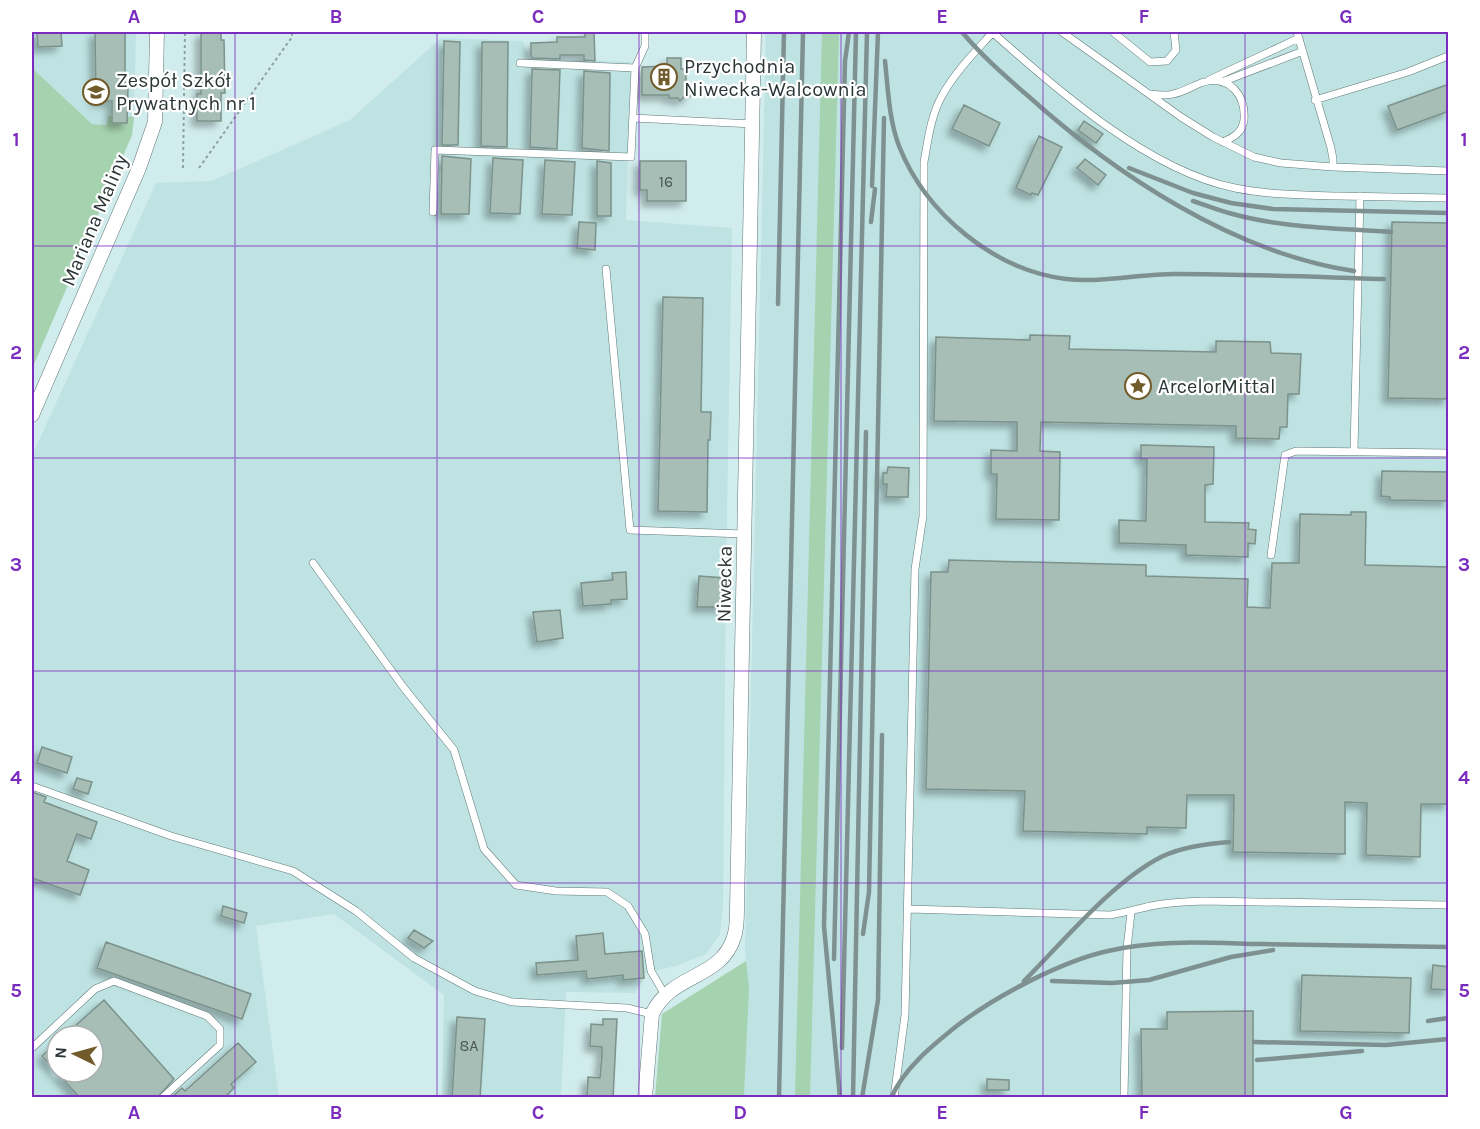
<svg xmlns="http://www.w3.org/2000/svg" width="1480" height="1129" font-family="Karla,sans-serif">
<defs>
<filter id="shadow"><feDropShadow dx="-5.5" dy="5.5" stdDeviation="3" flood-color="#0004"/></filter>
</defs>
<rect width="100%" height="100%" fill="#d1ecec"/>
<!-- built -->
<path fill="#bee3e2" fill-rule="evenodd" d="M32 32H136L134 117 108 116 107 125 92 124 32 68Z
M766 32H1448V1097L744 1098 748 988 745 952Z
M441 38 523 41 529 58 631 62 626 220 732 228 726 568 723 907 720 934 706 954 676 966 644 973V978L635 993 566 992 561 1097H442L444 995 334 914 256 926 279 1097 32 1098V456L156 183 212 181 350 120ZM57 1036H93V1072H57Z"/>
<!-- green -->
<path fill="#a5d2af" d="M822 32H839L810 1097 795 1098Z
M32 68 92 124 107 125 108 116 134 117 132 135 32 369Z
M746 961 749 988 744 1097H655L662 1014Z"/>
<!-- building -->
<path fill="#a6beb6" stroke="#7b928b" stroke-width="1.5" filter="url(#shadow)" d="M37 32H61L62 46 38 47Z
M95 32H125V87H128L127 123H112V101H96Z
M201 32H221V40H224L225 93H221V121H197V94H201Z
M585 32H594L595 61 584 60V55H560V59L533 58 531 56V43L557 42V37H585Z
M444 41 460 42 458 145H442Z
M482 42H508L507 147 481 146Z
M667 58H681V69H686V85H690V97H684L680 101 678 98H669V95H642V67L667 66Z
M532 69 560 70 557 149 530 147Z
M584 71 610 73 609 151 582 148Z
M1449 84V111L1397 130 1388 106Z
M964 105 1000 123 989 146 952 129Z
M1084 121 1103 134 1096 143 1078 130Z
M1039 136 1062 147 1038 195 1032 193 1031 195 1016 188Z
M442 156 471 159 469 214H441Z
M493 158 523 160 520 214 490 213Z
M1085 159 1106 175 1098 185 1077 168Z
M545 160 575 162 572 215 542 214Z
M597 161 611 163V216H597Z
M640 161H686V201H647V190H640Z
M579 222 596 223 595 250 577 248Z
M1392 222 1449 223V399L1388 398Z
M663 297 703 298 701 412H711L710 440H708L707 512 658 511Z
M1030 335 1070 336 1069 349 1216 352V341L1270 342 1271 353 1301 354 1299 394H1288L1287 427H1280L1279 439 1236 438V426L1041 422 1040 451 1060 452 1059 520 996 519 997 474H991V450L1017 451V422L934 421 936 337 1030 340Z
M1141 445 1214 447 1213 484 1205 485V522L1249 523 1248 529 1256 530 1255 544 1248 543V557L1186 555V545L1119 543V520L1146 521 1147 459H1141Z
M888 467 909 468 908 497H886L887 484H883V473H887Z
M1382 471 1449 472V501L1390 500V497L1381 496Z
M1351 512H1366L1365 565 1449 567V804H1421L1420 857 1366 855 1367 803 1345 802V854L1233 852 1234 795H1187L1186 828 1147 827V834L1023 831 1025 791 926 789 931 572H948L949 560 1146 565V576L1248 579 1247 607 1270 608 1272 563H1299L1300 514 1351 515Z
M626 572 627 599 611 600V604L583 606 581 583 613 580 612 573Z
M699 576 725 578V607H697Z
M560 610 563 638 537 642 533 612Z
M42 747 72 757 67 773 37 763Z
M77 778 92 782 88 794 73 789Z
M32 792 46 797 44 802 97 822 91 839 77 834 67 861 89 870 80 895 32 878Z
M223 906 247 913 244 923 221 916Z
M414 930 433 941 424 948 408 938Z
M603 933 605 954 642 951 644 978 623 980V975L587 979 586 971 537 975 536 963 578 960 576 936Z
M106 942 251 994 242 1019 97 968Z
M1433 965 1449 967V990L1431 989Z
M1302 975 1411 978 1409 1033 1300 1031Z
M104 1000 174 1079 157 1098H80L42 1056 57 1042V1072H93V1036H64Z
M1253 1011V1098H1142L1141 1029H1167V1012Z
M457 1017 485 1019 480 1098H452Z
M603 1019H617L613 1098H587L588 1077 600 1078 602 1055V1047L590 1046 591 1024 603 1025Z
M238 1043 256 1062 231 1084 234 1088 224 1098H171L182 1088 185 1091Z
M987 1079 1009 1080V1090H987Z"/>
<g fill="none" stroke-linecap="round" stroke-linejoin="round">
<defs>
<path id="service" d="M992 32C1056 89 1149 171 1235 188 1269 195 1305 195 1339 196 1376 197 1412 197 1448 198
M1062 32 1181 117 1213 137 1254 157 1281 163 1333 167 1448 171
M1113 32 1150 62 1167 61 1176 50 1174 32
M1297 32 1331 148 1333 159V167
M520 63 635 68
M1209 80 1299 38
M1222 82 1303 51
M1150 94C1157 95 1166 96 1173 94 1184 92 1194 85 1204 82 1230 75 1246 96 1244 120 1242 133 1234 137 1223 142
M1315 100 1408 72 1448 56
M633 118 753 124
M433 212 435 150 631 157 635 68 645 46V32
M606 269 630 530 744 534
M1354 451 1360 196
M1271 555 1285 455 1296 451 1448 453
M313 563 404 688 454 750 484 849 516 885 556 891 607 892 628 906 645 934 651 971 665 995
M32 786 171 836 293 871 356 911 414 958 475 991 512 1002 627 1008 652 1014
M908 909 1110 915C1124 913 1137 909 1151 906 1169 902 1186 902 1203 901L1448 905
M32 1048 95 989 114 981 207 1016 220 1029V1045L162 1098
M894 1098 905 1015 915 569 923 516 924 162C928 140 931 114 943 94 956 71 975 52 993 32
M1124 1098 1127 948 1131 913"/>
<path id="minor" d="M32 415 139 168 155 122 157 32
M645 1098 652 1014C672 972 721 980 734 937 737 929 737 918 737 909L754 32"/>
</defs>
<!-- service casing -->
<use href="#service" stroke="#607878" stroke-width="8"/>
<!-- minor casing -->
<use href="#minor" stroke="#607878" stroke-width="15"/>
<!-- path -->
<path stroke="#8da1a1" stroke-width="2" stroke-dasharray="3 3" stroke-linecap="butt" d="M183 168 185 32
M199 168 292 37V32"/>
<!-- service -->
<use href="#service" stroke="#fff" stroke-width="7"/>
<!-- minor -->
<use href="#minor" stroke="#fff" stroke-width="14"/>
<!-- rail -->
<path stroke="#7e9090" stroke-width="4.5" d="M962 32C981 55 1004 75 1027 95 1116 175 1234 253 1354 271
M885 61C888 89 889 120 899 146 926 214 994 270 1066 279 1103 283 1138 274 1175 274 1245 274 1315 277 1384 279
M1129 168 1193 193 1231 203 1273 209 1448 213
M872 186 878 32
M1193 201C1205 205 1217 210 1229 213 1281 228 1337 228 1391 232
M871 222 875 189
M778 304 784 32
M863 934 869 892 884 118
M834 959 856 32
M1024 981C1064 941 1111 883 1161 857 1182 847 1206 844 1229 842
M1052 981 1112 983 1149 980 1231 957 1273 950
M1428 1021 1448 1018
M1254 1042 1386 1045 1448 1039
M842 1048 867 32
M1257 1060 1362 1051
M779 1098 803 32
M840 1098 824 926 845 61 849 32
M853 1098 866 432
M862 1098 878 1000 882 735
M891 1098C904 1068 933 1045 958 1025 996 996 1062 961 1108 951 1158 939 1211 943 1262 944 1324 945 1386 946 1448 947"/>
</g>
<!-- grid -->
<path fill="none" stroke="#7b2cbf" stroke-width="1.5" stroke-opacity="0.55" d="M235 32V1098M437 32V1098M639 32V1098M841 32V1098M1043 32V1098M1245 32V1098M32 246H1448M32 458H1448M32 671H1448M32 883H1448"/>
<!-- icons -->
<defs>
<symbol id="building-ring" viewBox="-11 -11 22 22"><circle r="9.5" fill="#fff" stroke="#715b2a" stroke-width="1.5"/><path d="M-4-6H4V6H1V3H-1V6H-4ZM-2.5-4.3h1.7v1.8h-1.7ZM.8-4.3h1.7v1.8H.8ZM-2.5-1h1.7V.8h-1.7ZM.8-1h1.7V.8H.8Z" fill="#715b2a"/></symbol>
<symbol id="school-ring" viewBox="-11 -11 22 22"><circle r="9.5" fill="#fff" stroke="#715b2a" stroke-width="1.5"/><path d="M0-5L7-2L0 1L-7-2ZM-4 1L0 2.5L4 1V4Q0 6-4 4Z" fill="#715b2a"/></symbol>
<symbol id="sight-ring" viewBox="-11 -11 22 22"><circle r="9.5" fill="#fff" stroke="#715b2a" stroke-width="1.5"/><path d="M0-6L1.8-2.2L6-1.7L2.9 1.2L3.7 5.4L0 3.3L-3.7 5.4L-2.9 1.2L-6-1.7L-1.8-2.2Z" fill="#715b2a"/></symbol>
</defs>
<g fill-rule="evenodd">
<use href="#building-ring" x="649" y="62" width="30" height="30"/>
<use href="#school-ring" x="81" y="77" width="30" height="30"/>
<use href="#sight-ring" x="1123" y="371" width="30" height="30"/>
</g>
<g text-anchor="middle" stroke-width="4.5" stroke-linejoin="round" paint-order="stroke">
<!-- number labels -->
<g font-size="16" fill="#4a5856">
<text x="666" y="187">16</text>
<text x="469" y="1051">8A</text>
</g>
<!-- poi labels -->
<g font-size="20" fill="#2b3636" stroke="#fff" text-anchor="start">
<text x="684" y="73">Przychodnia<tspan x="684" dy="23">Niwecka-Walcownia</tspan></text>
<text x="116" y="87">Zespół Szkół<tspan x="116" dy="23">Prywatnych nr 1</tspan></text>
<text x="1158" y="393">ArcelorMittal</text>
</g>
<!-- street labels -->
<g font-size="20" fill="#2b3636" stroke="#fff">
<text transform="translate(94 220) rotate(-67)" y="7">Mariana Maliny</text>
<text transform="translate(724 584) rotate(-89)" y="7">Niwecka</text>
</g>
</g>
<!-- border -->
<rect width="1480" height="1129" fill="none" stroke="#ffffff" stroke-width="66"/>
<!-- north arrow -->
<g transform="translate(75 1054) rotate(275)"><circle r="28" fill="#ffffff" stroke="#aaafaf" stroke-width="1.5"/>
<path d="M0-4.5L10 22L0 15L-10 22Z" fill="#715b2a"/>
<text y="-9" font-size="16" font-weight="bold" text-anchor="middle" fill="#2b3636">N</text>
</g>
<rect x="33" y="33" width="1414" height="1063" fill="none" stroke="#7b2cbf" stroke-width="2"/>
<g font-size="20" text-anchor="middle" font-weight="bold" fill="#7b2cbf">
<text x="134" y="23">A</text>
<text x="336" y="23">B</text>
<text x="538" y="23">C</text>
<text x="740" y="23">D</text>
<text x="942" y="23">E</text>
<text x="1144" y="23">F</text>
<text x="1346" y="23">G</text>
<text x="16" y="146">1</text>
<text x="1464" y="146">1</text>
<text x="16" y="359">2</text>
<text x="1464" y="359">2</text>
<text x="16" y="571">3</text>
<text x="1464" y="571">3</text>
<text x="16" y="784">4</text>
<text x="1464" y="784">4</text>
<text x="16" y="997">5</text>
<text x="1464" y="997">5</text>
<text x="134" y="1119">A</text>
<text x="336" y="1119">B</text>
<text x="538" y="1119">C</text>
<text x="740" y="1119">D</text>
<text x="942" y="1119">E</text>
<text x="1144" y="1119">F</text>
<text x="1346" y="1119">G</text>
</g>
</svg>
